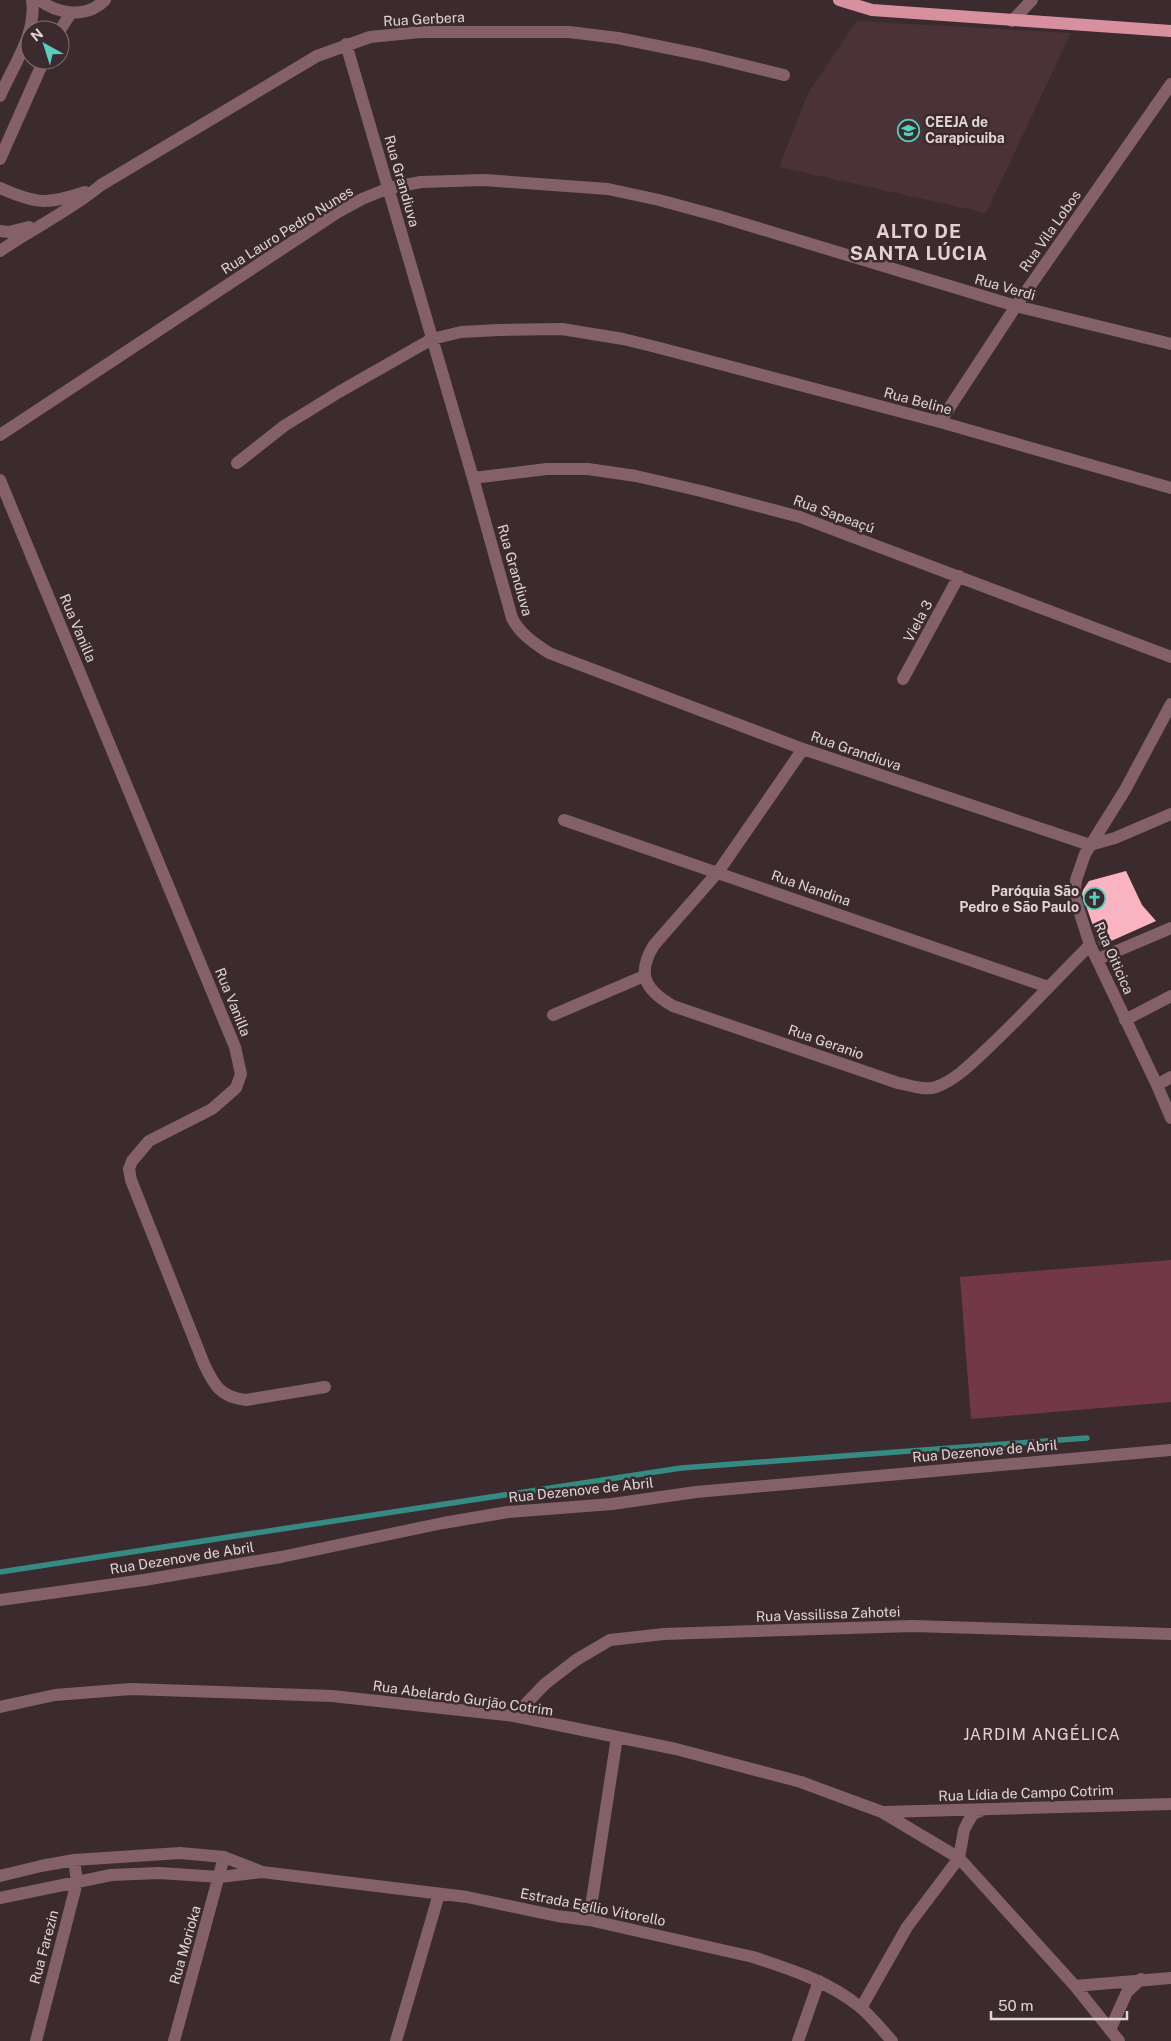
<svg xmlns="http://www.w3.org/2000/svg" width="1171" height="2041" font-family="'Public Sans',sans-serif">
<rect width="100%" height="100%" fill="#3c2b2e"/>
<!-- built -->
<path fill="#4a3237" d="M857 21 1071 33 986 213 779 167 808 93Z"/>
<!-- green -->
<path fill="#733846" d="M1171 1260V1402L971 1419 960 1277Z"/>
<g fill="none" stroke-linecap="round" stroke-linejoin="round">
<!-- stream -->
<path stroke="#358b81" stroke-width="5.5" d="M0 1572 681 1468 1087 1438"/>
</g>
<!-- building -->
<path fill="#fab4c1" d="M1126 871 1142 905 1156 921 1100 946 1082 894 1083 890 1089 881Z"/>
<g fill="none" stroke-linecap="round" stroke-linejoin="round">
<!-- minor -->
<path stroke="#846168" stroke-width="12" d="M39 0C58 14 86 19 105 0
M1012 21 1032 0
M60 30 71 13
M346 44 473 478 512 618C520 634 534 643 549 653L803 749 1090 845 1115 838 1171 814
M0 96C13 66 37 33 32 0
M0 159 44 60
M0 188C36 204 47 205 85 192
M0 231 9 232 29 227
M0 251C33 228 70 211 101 185L317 56 370 37 420 32H569L618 38 702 55 784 75
M940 422 1016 306 1171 84
M0 435 338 212 362 199 389 188 421 182 484 180 608 189 659 200 718 216 1016 306 1171 344
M237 463 284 426 339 392 432 339 461 332 499 330 562 329 623 339 656 347 940 422 1171 488
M473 478 547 469H588L636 476 701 491 800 517 1171 657
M0 480 235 1047 241 1074 236 1088 212 1109 149 1141 132 1161 129 1169 131 1180 204 1364C214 1385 220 1397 246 1400L325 1387
M903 679 959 576
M1171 704 1125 790 1085 854 1076 880 1074 895 1090 945 1157 1085 1171 1118
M803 749 718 872 654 945C636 974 645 990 673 1006L898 1083C910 1085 924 1091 936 1087 956 1080 973 1062 988 1048 1023 1015 1056 979 1090 945
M564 820 1048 987
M1098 959 1171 928
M553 1015 644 976
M1125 1020 1171 996
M1157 1085 1171 1077
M0 1600 144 1580 281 1557 443 1523 508 1512 612 1504 696 1492 1171 1450
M0 1707 55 1695 131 1689 332 1696 514 1716 676 1749 801 1782 882 1812 959 1858 1075 1986 1119 2041
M514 1716 545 1684 576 1660 610 1640 664 1634 912 1626 1171 1634
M884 1812 1171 1804
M0 1876 41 1866 74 1860 180 1853 224 1857 260 1871
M0 1898 111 1875 159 1873 220 1877 262 1872 467 1897 557 1916 589 1920 753 1957C790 1969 830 1982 860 2007 872 2017 882 2030 892 2041
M589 1920 617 1737
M1075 1986 1171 1978
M861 2008 907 1927 959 1858 964 1830 968 1822 973 1814 983 1810
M1110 2030 1127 1992 1141 1979
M36 2041 77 1882 74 1860
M174 2041 224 1857
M396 2041 439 1894
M798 2041 819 1981"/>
<!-- major -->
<path stroke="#d8909e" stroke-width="12" d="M839 0 872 10 1171 31"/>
</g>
<!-- icons -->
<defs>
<symbol id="school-ring" viewBox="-11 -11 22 22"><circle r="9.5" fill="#3c2b2e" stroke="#58cec0" stroke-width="1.5"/><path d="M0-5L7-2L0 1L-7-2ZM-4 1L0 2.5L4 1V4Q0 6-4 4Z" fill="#58cec0"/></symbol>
<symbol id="church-ring" viewBox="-11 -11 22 22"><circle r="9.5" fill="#3c2b2e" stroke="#58cec0" stroke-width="1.5"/><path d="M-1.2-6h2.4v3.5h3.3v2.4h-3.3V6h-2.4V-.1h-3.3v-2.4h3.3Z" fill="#58cec0"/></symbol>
</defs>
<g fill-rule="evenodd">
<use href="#school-ring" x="896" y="118" width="25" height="25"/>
<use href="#church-ring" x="1082" y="886" width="25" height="25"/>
</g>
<g text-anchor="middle" stroke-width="5" stroke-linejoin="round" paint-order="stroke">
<!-- street labels -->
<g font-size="14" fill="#e0d4d6" stroke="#3c2b2e">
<text transform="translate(424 19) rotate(-3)" y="5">Rua Gerbera</text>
<text transform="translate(402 181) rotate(74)" y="5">Rua Grandiuva</text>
<text transform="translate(287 230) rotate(-32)" y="5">Rua Lauro Pedro Nunes</text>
<text transform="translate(1050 231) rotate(-55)" y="5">Rua Vila Lobos</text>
<text transform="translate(1005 287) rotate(16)" y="5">Rua Verdi</text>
<text transform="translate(918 401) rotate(15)" y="5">Rua Beline</text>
<text transform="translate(834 514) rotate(20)" y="5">Rua Sapeaçú</text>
<text transform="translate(515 570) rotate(74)" y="5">Rua Grandiuva</text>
<text transform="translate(918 621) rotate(-62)" y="5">Viela 3</text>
<text transform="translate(78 628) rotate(67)" y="5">Rua Vanilla</text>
<text transform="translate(856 751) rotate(19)" y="5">Rua Grandiuva</text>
<text transform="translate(811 888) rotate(19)" y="5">Rua Nandina</text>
<text transform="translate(1114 958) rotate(66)" y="5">Rua Oiticica</text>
<text transform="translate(233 1002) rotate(68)" y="5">Rua Vanilla</text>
<text transform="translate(826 1042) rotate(19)" y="5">Rua Geranio</text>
<text transform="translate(985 1451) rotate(-5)" y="5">Rua Dezenove de Abril</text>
<text transform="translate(581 1490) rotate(-6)" y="5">Rua Dezenove de Abril</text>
<text transform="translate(182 1558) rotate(-9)" y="5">Rua Dezenove de Abril</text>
<text transform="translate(828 1614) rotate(-2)" y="5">Rua Vassilissa Zahotei</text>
<text transform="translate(463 1698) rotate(8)" y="5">Rua Abelardo Gurjão Cotrim</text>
<text transform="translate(1026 1793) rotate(-2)" y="5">Rua Lídia de Campo Cotrim</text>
<text transform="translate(593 1907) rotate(11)" y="5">Estrada Egílio Vitorello</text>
<text transform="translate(185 1945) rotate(-74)" y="5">Rua Morioka</text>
<text transform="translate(44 1947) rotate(-75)" y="5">Rua Farezin</text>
</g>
<!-- poi labels -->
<g font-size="14" font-weight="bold" fill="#e0d4d6" stroke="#3c2b2e" text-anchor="start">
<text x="925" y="127">CEEJA de<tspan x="925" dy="16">Carapicuiba</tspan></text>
<text x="1079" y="896" text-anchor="end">Paróquia São<tspan x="1079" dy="16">Pedro e São Paulo</tspan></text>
</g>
<!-- quarter labels -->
<g font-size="16" letter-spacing="1" fill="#e6cfd3" stroke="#3c2b2e">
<text x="1042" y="1740">JARDIM ANGÉLICA</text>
</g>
<!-- district labels -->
<g font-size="19" font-weight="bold" letter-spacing="1" fill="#e6cfd3" stroke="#3c2b2e">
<text x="919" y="238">ALTO DE<tspan x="919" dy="22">SANTA LÚCIA</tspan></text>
</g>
</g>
<!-- north arrow -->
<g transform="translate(45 45) rotate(321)"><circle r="24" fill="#3c2b2e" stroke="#7e6f71"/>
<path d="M0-4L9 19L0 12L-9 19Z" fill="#58cec0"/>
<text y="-8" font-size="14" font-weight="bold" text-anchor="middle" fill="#e0d4d6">N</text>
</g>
<!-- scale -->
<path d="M991 2011v8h136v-8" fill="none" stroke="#e0d4d6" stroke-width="2.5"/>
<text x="998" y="2011" font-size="15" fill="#e0d4d6" stroke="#3c2b2e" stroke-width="4" paint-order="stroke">50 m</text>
</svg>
